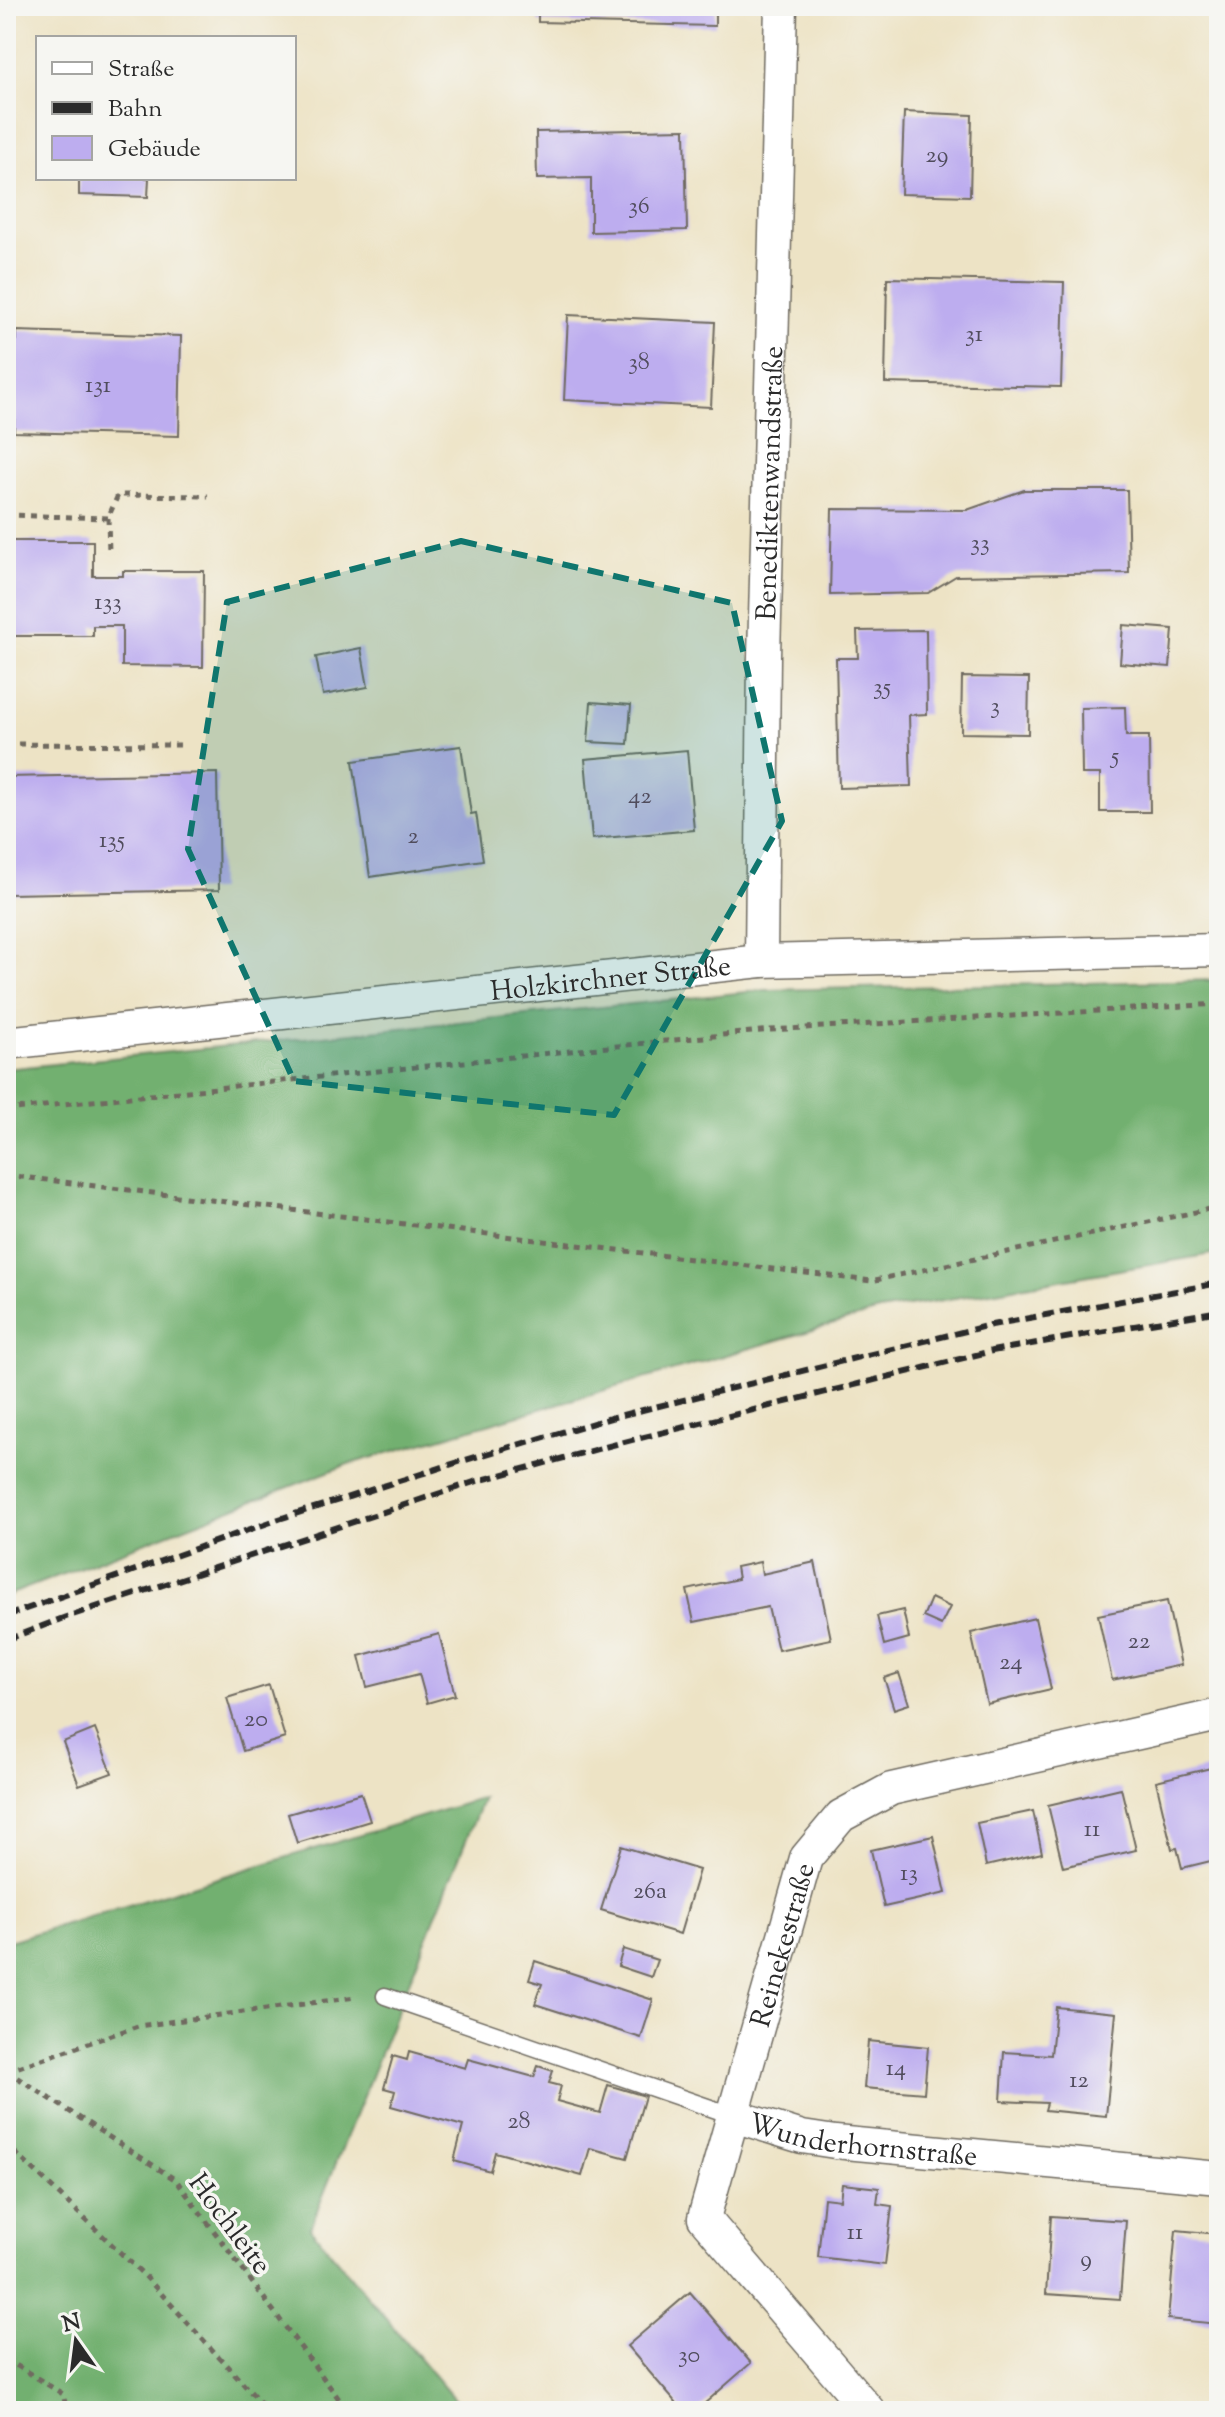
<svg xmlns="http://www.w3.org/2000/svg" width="1225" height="2417" font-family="'Sorts Mill Goudy',serif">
<rect width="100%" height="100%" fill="#f6f6f2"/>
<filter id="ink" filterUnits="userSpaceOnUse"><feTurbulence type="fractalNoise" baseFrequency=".0125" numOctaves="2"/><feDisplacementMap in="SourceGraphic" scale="16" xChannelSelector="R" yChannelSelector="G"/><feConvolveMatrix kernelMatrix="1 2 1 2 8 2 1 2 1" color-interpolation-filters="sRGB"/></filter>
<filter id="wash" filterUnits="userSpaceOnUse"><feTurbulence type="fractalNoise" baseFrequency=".006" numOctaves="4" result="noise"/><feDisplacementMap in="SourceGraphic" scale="32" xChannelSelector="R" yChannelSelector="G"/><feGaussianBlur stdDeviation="1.8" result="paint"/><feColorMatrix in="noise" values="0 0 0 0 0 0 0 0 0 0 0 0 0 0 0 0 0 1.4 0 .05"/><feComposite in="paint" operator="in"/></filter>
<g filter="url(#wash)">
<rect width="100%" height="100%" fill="#ede3c5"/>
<!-- forest -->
<path fill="#72b070" stroke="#4e6e4e" stroke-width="2" d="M1219 980V1253L879 1311 346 1465 6 1596V1069L766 990Z
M483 1798 310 2228 464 2411H6V1942Z"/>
<g id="blocks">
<!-- building -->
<path fill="#bdadef" d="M538 6H715V26L538 22Z
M904 112 972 115 970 196 901 194Z
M685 129 687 230 591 232V178L537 179 536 132Z
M79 178H149L148 197 79 195Z
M887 278 1064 282 1061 387 885 383Z
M568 315 715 322 711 407 564 400Z
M16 331 181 336 179 436 14 432Z
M1024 490H1127L1129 573 956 576 928 593 830 595 832 509 967 510Z
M12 541H93V576H123V571H204L203 667 122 666V626H93V636H11Z
M1123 625 1173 629 1170 667 1120 663Z
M926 630 927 714 909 715 911 786 839 788 836 658H858L857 631Z
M361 648 368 687 323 695 316 657Z
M962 677 1029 678 1028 734 961 733Z
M591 702 631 705 628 744 588 742Z
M1125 707 1126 736H1149L1150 812H1100V774H1082L1081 708Z
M461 746 471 814 476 813 483 860 370 877 353 761Z
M687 750 694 830 592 839 585 759Z
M217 773 219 890 8 894 6 777Z
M760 1562 762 1574 815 1562 831 1639 778 1650 768 1607 694 1622 687 1590 738 1579 736 1567Z
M931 1598 950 1607 941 1625 923 1617Z
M1167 1601 1181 1665 1112 1680 1098 1615Z
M903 1610 909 1638 884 1645 877 1616Z
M1035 1618 1051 1689 987 1704 971 1633Z
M439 1634 455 1695 427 1703 419 1674 367 1687 359 1656Z
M899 1673 909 1704 894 1709 884 1678Z
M269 1685 285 1738 243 1751 227 1698Z
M95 1729 112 1773 79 1785 63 1742Z
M1215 1767 1219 1784V1859L1182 1868 1177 1848 1172 1849 1156 1781Z
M1121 1788 1136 1850 1063 1867 1048 1805Z
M361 1793 370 1821 297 1843 288 1814Z
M1033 1811 1042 1853 986 1866 977 1823Z
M933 1836 946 1893 884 1907 871 1850Z
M621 1846 699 1870 680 1934 601 1910Z
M623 1949 657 1960 651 1977 618 1966Z
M535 1961 653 2000 641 2038 535 2004 542 1984 529 1980Z
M1056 2007 1116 2013 1106 2116 1045 2110 1047 2103 1001 2101 1004 2052 1051 2055Z
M868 2041 928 2047 924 2093 864 2088Z
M409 2052 465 2068 468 2059 534 2077 538 2066 553 2071 549 2083 561 2086 557 2101 600 2113 608 2085 645 2096 627 2158 590 2148 582 2176 495 2152 490 2171 454 2161 463 2126 391 2106 395 2091 384 2088 393 2056 407 2060Z
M842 2184 879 2188 877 2204 892 2206 885 2265 818 2257 824 2198 840 2200Z
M1051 2216 1126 2221 1120 2299 1046 2294Z
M1176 2230 1219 2234V2324L1168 2319Z
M690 2292 751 2363 696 2411H683L627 2346Z"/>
</g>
</g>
<g filter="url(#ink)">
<use href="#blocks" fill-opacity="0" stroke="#6f6b61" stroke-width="2"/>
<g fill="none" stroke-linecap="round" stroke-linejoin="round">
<defs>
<path id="lane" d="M385 1996 734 2116"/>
<g id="street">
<path id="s1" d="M761 961 764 656 781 6"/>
<path id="s2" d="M6 1043 761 961 1219 950"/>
<path id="s3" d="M734 2116 802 2137 835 2142 1219 2178"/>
<path id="s4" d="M869 2411 704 2218 806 1858 841 1816 891 1789 1219 1715"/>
</g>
</defs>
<!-- lane casing -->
<use href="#lane" stroke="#6f6b61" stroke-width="19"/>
<!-- street casing -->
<use href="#street" stroke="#6f6b61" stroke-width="35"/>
<!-- path -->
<path stroke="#6f6b61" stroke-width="5" stroke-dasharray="6 6" stroke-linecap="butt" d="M6 515 108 518 118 495 208 496
M108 518 109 553
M6 744 183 745
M6 1110 770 1030 1219 1004
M6 1175 871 1281 1219 1207
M7 2071 176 2180 348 2411
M7 2071 138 2026 356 1997
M6 2144 146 2277 268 2411
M6 2359 63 2394 67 2411"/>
<!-- lane -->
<use href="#lane" stroke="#fff" stroke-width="16"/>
<!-- street -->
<use href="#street" stroke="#fff" stroke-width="32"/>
<!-- rail -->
<path stroke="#2b2b2b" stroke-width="6" stroke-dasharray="12 6" stroke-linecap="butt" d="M6 1616 279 1519 462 1461 614 1417 986 1326 1219 1283
M6 1640 66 1617 474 1482 620 1443 992 1351 1219 1311"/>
</g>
</g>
<!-- marked area -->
<path fill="#0f766e" fill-opacity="0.2" stroke="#0f766e" stroke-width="6" stroke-dasharray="16 10" stroke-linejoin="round" d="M461 541 732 603 782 821 614 1115 294 1081 188 849 227 602Z"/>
<g text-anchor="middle" stroke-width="7" stroke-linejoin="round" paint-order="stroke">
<!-- number labels -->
<g font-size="24" fill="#504c5c">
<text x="937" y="162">29</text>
<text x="639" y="213">36</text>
<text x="974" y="341">31</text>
<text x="639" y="369">38</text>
<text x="98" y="392">131</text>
<text x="980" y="550">33</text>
<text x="108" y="609">133</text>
<text x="882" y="694">35</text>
<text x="995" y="713">3</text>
<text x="1115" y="763">5</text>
<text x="640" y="803">42</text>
<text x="413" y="843">2</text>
<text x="112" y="847">135</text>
<text x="1139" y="1648">22</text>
<text x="1011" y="1669">24</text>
<text x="256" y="1726">20</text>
<text x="1092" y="1836">11</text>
<text x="909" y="1880">13</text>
<text x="650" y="1898">26a</text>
<text x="896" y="2075">14</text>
<text x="1079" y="2087">12</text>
<text x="519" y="2128">28</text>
<text x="855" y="2239">11</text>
<text x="1086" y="2266">9</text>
<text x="689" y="2362">30</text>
</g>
<!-- street labels -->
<g font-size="28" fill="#2b2b2b" stroke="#f6f6f2">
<text dy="10" stroke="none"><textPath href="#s1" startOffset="478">Benediktenwandstraße</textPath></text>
<text dy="10" stroke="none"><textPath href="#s2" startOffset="608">Holzkirchner Straße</textPath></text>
<text dy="10" stroke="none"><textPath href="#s4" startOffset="538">Reinekestraße</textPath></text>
<text dy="10" stroke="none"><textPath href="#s3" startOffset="132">Wunderhornstraße</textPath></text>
<text transform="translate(231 2223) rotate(53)" y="10">Hochleite</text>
</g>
</g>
<!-- margin -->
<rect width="1225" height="2417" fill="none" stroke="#f6f6f2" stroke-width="32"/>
<!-- legend -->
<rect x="36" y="36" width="260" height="144" fill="#f6f6f2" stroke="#a5a5a2" stroke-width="2"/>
<rect x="52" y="62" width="40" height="12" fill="#ffffff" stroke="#a5a5a2" stroke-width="2"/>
<text x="108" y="76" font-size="24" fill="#2b2b2b">Straße</text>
<rect x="52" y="102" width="40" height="12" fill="#2b2b2b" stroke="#a5a5a2" stroke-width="2"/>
<text x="108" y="116" font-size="24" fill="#2b2b2b">Bahn</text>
<rect x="52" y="136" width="40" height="24" fill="#bdadef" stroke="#a5a5a2" stroke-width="2"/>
<text x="108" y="156" font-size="24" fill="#2b2b2b">Gebäude</text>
<!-- north arrow -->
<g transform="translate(76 2341) rotate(346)" stroke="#f6f6f2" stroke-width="6" paint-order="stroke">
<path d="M0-6L14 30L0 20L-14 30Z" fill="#2b2b2b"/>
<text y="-12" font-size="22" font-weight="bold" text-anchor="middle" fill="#2b2b2b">N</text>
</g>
</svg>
